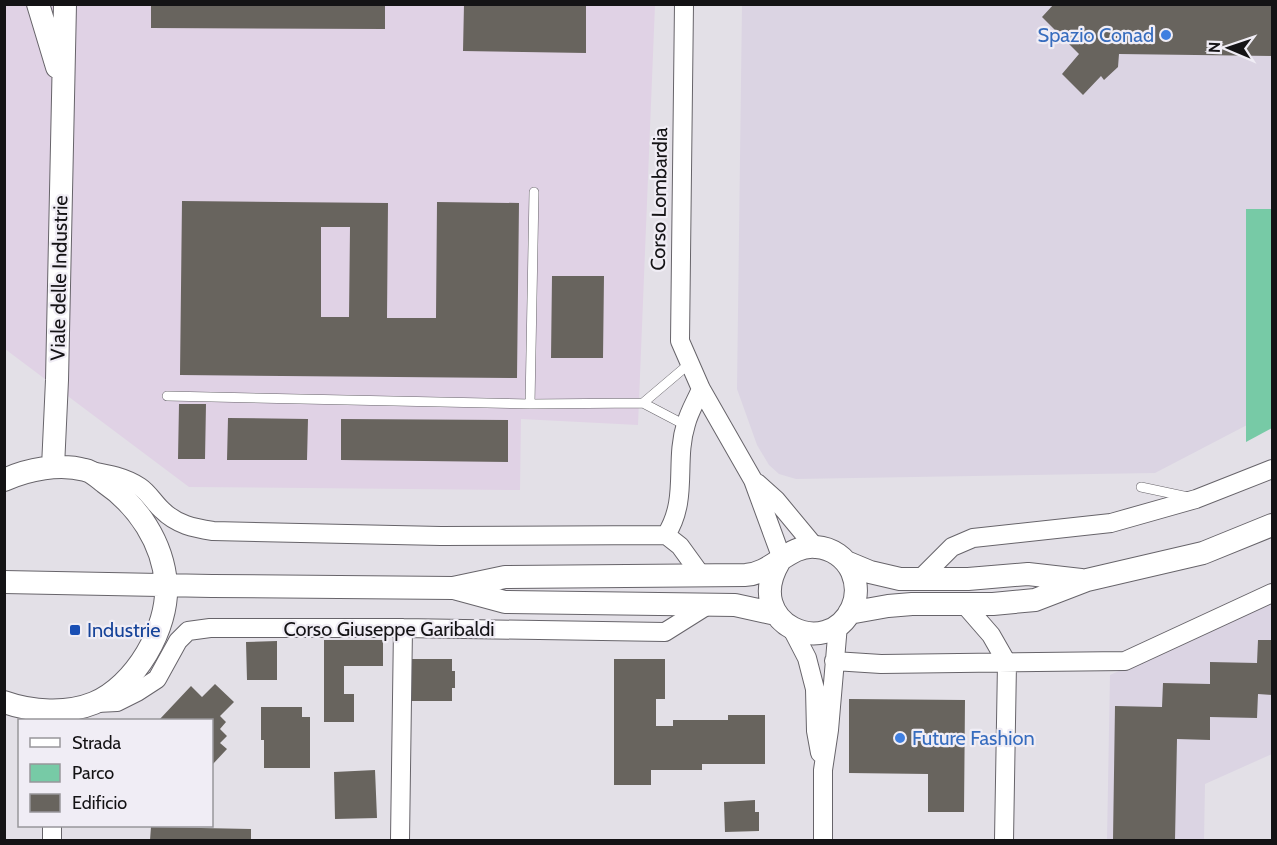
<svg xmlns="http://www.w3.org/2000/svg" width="1277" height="845" font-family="Cabin,sans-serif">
<rect width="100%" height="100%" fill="#e3e0e7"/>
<!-- built -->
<path fill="#dbd4e3" d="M742 5H1272V412L1155 473 796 479 779 474 769 465 757 445 737 389Z
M1272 602V754L1205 784 1204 840H1107L1110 675Z"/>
<!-- industrial -->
<path fill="#e0d2e5" d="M4 5H655L638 425 521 419 520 490 189 487 5 349Z"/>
<!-- green -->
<path fill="#77caa6" d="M1246 209H1272V428L1246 442Z"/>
<!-- building -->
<path fill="#68645e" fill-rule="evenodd" d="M151 4H385V29L151 28Z
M464 4H586V53L463 51Z
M1054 4H1272V56L1119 54 1118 67 1104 80 1101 76 1083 95 1062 74 1079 54 1042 17Z
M182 201 388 203 387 318H436L437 202 519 203 517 378 180 375ZM321 227H350L349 317H321Z
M552 276H604L603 358H551Z
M179 404H206L205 459H178Z
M228 418 308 419 307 460H227Z
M341 419 508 420V462L341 460Z
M324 640H383V666H344V694H354V722H324Z
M1258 640H1272V695L1258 694 1257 718 1210 717V740L1177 739 1175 840H1113L1115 706 1162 707 1163 683 1210 684V662L1257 663Z
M277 641V680H247L246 642Z
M410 659H452V671H455V688H452V701H410Z
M614 659H665V699H656V726H673V720H728V715H765V764H702V770H651V785H614Z
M215 684 234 702 220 716 226 722 220 729 227 736 220 743 227 749 212 765V720H159L191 686 202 697Z
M849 699 965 700 964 812H928V774L849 773Z
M261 707H302V717H310V768H264V740H261Z
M375 770 377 818 335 819 334 772Z
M755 800V812H759V831L725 832 724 802Z
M151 827 251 829V840H150Z"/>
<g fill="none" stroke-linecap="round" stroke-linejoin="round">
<defs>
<path id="service" d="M167 396 530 404 643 403 685 425
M643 403 689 364
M530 404 534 192
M1141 487 1188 497"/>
<path id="minor" d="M684 4 680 341 701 389 753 480 782 559
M91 471C108 474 125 477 140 487 149 493 154 503 162 510 177 525 194 528 213 531L441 536 666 535 680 546 701 575
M757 483 776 500 815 547
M666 535C689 499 674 462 686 424 689 412 696 401 701 389
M920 579 952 547 973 538 1111 523 1196 499 1272 469
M964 604 991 635 1007 663 1004 840
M792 629 807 658 815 689 816 731 820 753
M834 661 881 664 1125 661 1272 593
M97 703 117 702 137 692 157 679 178 641 188 631 210 628H403L665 632 708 605
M52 840V826
M400 840 403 628
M823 840V770L829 730 838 625"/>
<path id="tertiary" d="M38 4 57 67
M53 467 57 380 65 4
M4 480C28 469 60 463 85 470 92 471 99 478 104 482 138 505 163 543 166 584 169 628 135 686 94 703 67 714 32 712 4 702
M846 562 870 572 900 579H968L1028 574 1081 580
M4 582 212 586 453 588 505 577 745 575C773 574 788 544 816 547 832 548 846 558 852 572 857 584 857 597 852 608 828 661 742 624 779 562
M457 589 505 602 735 605 776 614
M849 613 888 606 912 604H993L1035 600 1087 580 1203 553 1272 525"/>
</defs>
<!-- service casing -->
<use href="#service" stroke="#67646a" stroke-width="10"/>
<!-- minor casing -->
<use href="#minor" stroke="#67646a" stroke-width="20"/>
<!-- tertiary casing -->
<use href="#tertiary" stroke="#67646a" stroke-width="24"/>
<!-- service -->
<use href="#service" stroke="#fff" stroke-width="9"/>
<!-- minor -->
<use href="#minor" stroke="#fff" stroke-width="18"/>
<!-- tertiary -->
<use href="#tertiary" stroke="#fff" stroke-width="22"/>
</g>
<!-- markers -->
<g fill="#3f7fe0" stroke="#f0edf5" stroke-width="2">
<circle cx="1166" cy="35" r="6"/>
<circle cx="900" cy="738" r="6"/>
</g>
<rect fill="#1a4fb4" stroke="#f0edf5" stroke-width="2" x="69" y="624" width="12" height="12" rx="3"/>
<g text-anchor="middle" stroke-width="4.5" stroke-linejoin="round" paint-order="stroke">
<!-- shop labels -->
<g font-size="20" fill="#366cbe" stroke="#f0edf5" text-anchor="end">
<text x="1154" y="42">Spazio Conad</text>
<text x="912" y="745" text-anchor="start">Future Fashion</text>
</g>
<!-- street labels -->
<g font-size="20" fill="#141315" stroke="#f0edf5">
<text transform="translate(659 199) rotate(-89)" y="7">Corso Lombardia</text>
<text transform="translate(59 278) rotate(-89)" y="7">Viale delle Industrie</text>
<text x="389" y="636">Corso Giuseppe Garibaldi</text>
</g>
<!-- transit labels -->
<g font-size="20" fill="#164399" stroke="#f0edf5" text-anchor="start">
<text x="87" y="637">Industrie</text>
</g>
</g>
<!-- border -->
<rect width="1277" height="845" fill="none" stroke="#141315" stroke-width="12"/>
<!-- legend -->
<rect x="18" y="719" width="195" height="108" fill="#f0edf5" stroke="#98969b" stroke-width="1.5"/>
<rect x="30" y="738" width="30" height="9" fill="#ffffff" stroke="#98969b" stroke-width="1.5"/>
<text x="72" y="749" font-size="18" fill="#141315">Strada</text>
<rect x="30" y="764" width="30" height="18" fill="#77caa6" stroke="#98969b" stroke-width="1.5"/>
<text x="72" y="779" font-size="18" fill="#141315">Parco</text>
<rect x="30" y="794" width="30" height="18" fill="#68645e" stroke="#98969b" stroke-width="1.5"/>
<text x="72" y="809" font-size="18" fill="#141315">Edificio</text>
<!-- north arrow -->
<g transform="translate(1229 48) rotate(272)" stroke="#f0edf5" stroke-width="4.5" paint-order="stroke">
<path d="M0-4.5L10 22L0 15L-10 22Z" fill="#141315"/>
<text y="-9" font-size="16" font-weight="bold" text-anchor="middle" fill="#141315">N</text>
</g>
</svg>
